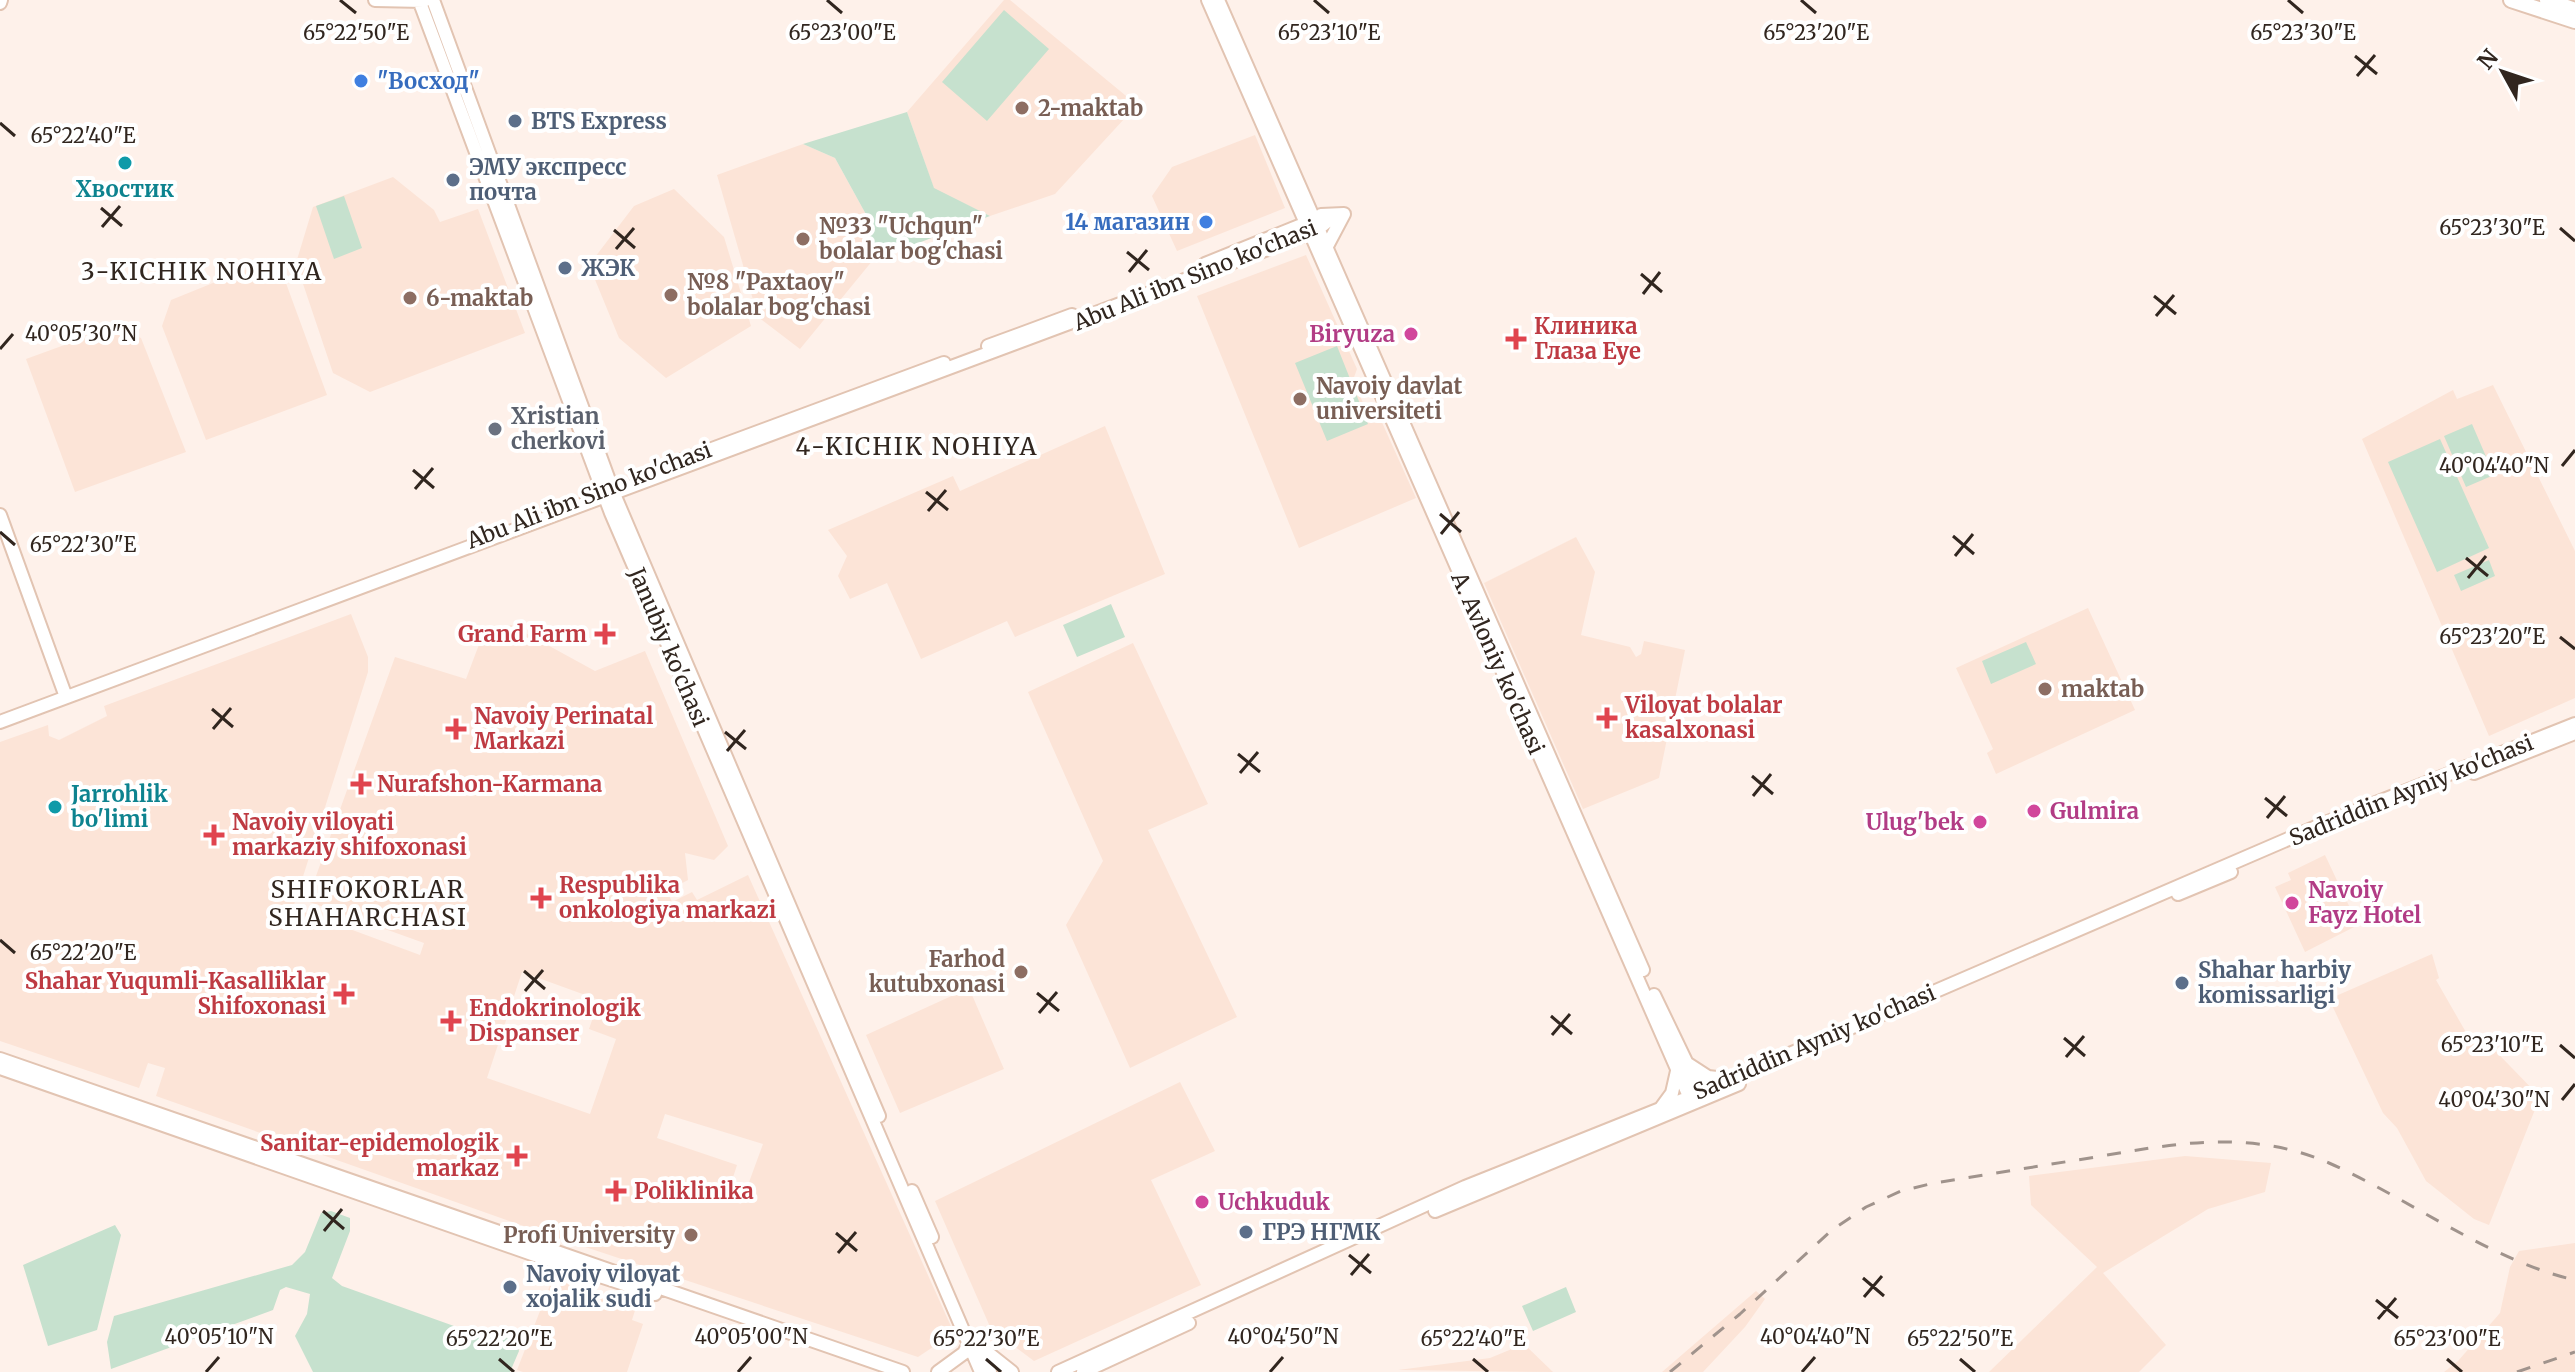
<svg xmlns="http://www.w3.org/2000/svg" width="2575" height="1372" font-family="Merriweather,serif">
<rect width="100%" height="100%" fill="#fef1ea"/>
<!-- built -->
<path fill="#fce4d7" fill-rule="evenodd" d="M1004 0H1010L1137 105 1055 194 990 216 934 189 907 112Z
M1255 135 1285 208 1177 251 1152 196 1172 167Z
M803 144 835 158 868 218 873 260 800 349 758 317 717 175Z
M393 177 434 210 440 222 478 209 525 333 370 392 333 373 296 263 313 207Z
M674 189 724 237 751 326 666 378 619 338 589 265 634 206Z
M1306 255 1357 369 1353 380 1371 421 1380 418 1416 498 1299 548 1197 296Z
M255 266 283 275 327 395 206 440 162 326 171 300Z
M114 327 141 338 186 452 75 492 26 359Z
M2493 385 2575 551V698L2489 736 2362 439 2453 390 2457 399Z
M1105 426 1165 574 1015 637 1007 621 921 659 887 583 850 599 838 576 847 556 828 530 953 476 960 491Z
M1576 537 1595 572 1581 635 1630 647 1636 657 1641 654 1644 641 1685 650 1659 778 1583 809 1484 583Z
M2088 608 2135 710 1996 774 1987 753 1993 749 1956 668Z
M351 614 368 657V672L293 908 420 955 424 943 307 901 395 657 466 679 486 626 500 631 511 625 595 671 645 651 728 846 714 860 685 853 688 880 667 891 672 902 692 892 697 900 748 875 954 1333 918 1357 549 1235 156 1096 165 1068 148 1063 139 1088 0 1041V742L48 725 49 736 59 740 107 716 104 706ZM522 972 599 1000 589 1029 616 1039 590 1114 487 1078ZM665 1114 763 1144 741 1204 726 1199 737 1165 657 1138Z
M1133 643 1208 804 1148 830 1237 1017 1130 1068 1066 925 1103 861 1028 692Z
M2325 855 2358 925 2305 952 2275 887 2291 880 2288 873Z
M2432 954 2439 978 2436 980 2471 1041 2479 1034 2540 1097 2489 1225 2474 1219 2426 1181 2397 1128 2383 1113 2329 999Z
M969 988 1004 1069 900 1113 866 1035Z
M1180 1082 1215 1151 1151 1180 1201 1285 1034 1361 991 1329 935 1201Z
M2185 1156 2271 1163 2265 1192 2208 1209 2103 1273 2166 1345 2139 1372H1989L2097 1267 2031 1205 2029 1176Z
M2575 1243V1372H2444L2458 1361 2500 1313 2510 1267 2519 1251Z
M554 1275 637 1304 632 1320 643 1324 627 1372H523L517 1370Z
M1756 1291 1765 1299 1745 1327 1703 1372H1662Z
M1524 1344 1553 1372 1398 1370 1490 1358Z"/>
<!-- green -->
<path fill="#c6e1ce" d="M1004 10 1049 49 987 121 942 82Z
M907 112 934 188 990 216 873 260 868 218 835 158 803 144Z
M344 196 362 248 334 259 316 206Z
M1337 346 1368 424 1327 441 1295 363Z
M2472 424 2494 475 2466 487 2444 436Z
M2440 439 2489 548 2437 572 2388 462Z
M2489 560 2495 576 2461 591 2454 575Z
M1111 604 1125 637 1077 657 1063 625Z
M2026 642 2036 664 1991 684 1982 661Z
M331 1211 350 1218V1231L332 1278 342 1286 482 1336 497 1335 516 1340 519 1351 510 1372H313L295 1336 307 1314 310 1294 286 1287 280 1290 273 1310 111 1369 107 1342 114 1316 292 1265 305 1252 321 1213Z
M115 1225 121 1235 97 1330 48 1346 23 1265Z
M1566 1287 1576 1312 1533 1331 1522 1306Z"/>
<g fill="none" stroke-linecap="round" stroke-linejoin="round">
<defs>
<path id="secondary" d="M375 0 424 1
M419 0 611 513 981 1372
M433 0 614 494 879 1116
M1208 0 1692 1103
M1218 0 1643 970
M0 3 1 0
M1321 215 1344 214 1326 248
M1205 264 1314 220H1329
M988 346 1072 315
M669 465 944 363
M0 515 66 697
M0 722 1289 241 1318 229 1329 220
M2474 773 2575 733
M2178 894 2231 872
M1654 995 1703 1097
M0 1059 903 1372
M1688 1064 1708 1077 1726 1079
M0 1068 532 1254 655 1294
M1661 1108 1672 1093 1677 1071
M912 1191 932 1237
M1435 1211 1739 1084
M983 1349 1012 1372
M979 1350 990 1372
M938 1372 964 1353 969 1344
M1058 1372 1465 1187 1690 1097 2323 824 2575 724
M1083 1372 1189 1323"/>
<path id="primary" d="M2511 0 2575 21
M2547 0 2575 10"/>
</defs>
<!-- secondary casing -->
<use href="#secondary" stroke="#e2c4b2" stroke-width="16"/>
<!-- primary casing -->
<use href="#primary" stroke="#e2c4b2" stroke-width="18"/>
<!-- secondary -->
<use href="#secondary" stroke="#fff" stroke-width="12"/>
<!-- primary -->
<use href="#primary" stroke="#fff" stroke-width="14"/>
<!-- rail -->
<path stroke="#a0938c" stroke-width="3" stroke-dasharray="14 14" stroke-linecap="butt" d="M1670 1372 1740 1314 1832 1230 1866 1207 1901 1191 1934 1183C1986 1175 2038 1166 2090 1158 2173 1144 2248 1128 2329 1163 2408 1198 2491 1261 2575 1280
M2517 1372 2575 1352"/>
</g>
<!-- ticks -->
<path fill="none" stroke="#31261f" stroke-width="3" d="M340 0 356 13M827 0 842 13M1314 0 1329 13M1801 0 1816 13M2288 0 2303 13M2355 56 2377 74M2357 76 2375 55M0 123 15 136M101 208 122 226M102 227 120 206M2560 228 2575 241M614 230 635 248M616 249 634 228M1127 252 1149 270M1129 272 1147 250M1641 274 1662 292M1643 294 1660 272M2154 296 2176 314M2156 316 2174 295M0 349 13 334M2562 466 2575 450M413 470 434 488M415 489 433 468M926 492 948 510M928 511 946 490M1440 514 1461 532M0 532 15 545M1441 534 1459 512M1953 536 1974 554M1955 556 1973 534M2466 558 2488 576M2468 578 2486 556M2560 637 2575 649M212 709 233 727M213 729 231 708M725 732 746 749M727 751 745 730M1238 754 1260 772M1240 773 1258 752M1752 776 1773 794M1753 796 1771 774M2265 798 2287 816M2267 818 2285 796M0 940 15 953M524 971 545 989M525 991 543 970M1037 993 1059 1011M1039 1013 1057 992M1551 1016 1572 1034M1552 1035 1570 1014M2064 1038 2085 1056M2560 1045 2575 1058M2066 1057 2084 1036M2562 1100 2575 1084M323 1211 344 1229M324 1231 342 1209M836 1233 857 1251M838 1253 856 1232M1349 1255 1371 1273M1351 1275 1369 1254M1863 1278 1884 1296M1864 1297 1882 1276M2376 1300 2398 1318M2378 1319 2396 1298M499 1359 514 1372M986 1359 1001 1372M1473 1359 1488 1372M1960 1359 1975 1372M2447 1359 2462 1372M206 1372 219 1357M738 1372 751 1357M1270 1372 1283 1357M1802 1372 1815 1357"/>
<!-- markers -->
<g fill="#3f7fe0" stroke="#fff" stroke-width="3">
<circle cx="361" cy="81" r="8"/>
<circle cx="1206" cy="222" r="8"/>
</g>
<g fill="#8d6e63" stroke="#fff" stroke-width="3">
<circle cx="1022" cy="108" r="8"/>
<circle cx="803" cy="239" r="8"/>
<circle cx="671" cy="295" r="8"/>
<circle cx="410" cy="298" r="8"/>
<circle cx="1300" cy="399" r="8"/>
<circle cx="2045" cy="689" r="8"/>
<circle cx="1021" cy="972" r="8"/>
<circle cx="691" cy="1235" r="8"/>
</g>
<g fill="#5c6f8a" stroke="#fff" stroke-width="3">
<circle cx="515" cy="121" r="8"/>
<circle cx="453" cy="180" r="8"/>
<circle cx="565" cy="268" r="8"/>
<circle cx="2182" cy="983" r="8"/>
<circle cx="1246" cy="1232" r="8"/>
<circle cx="510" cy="1287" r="8"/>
</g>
<g fill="#0f9aa8" stroke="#fff" stroke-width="3">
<circle cx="125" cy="163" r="8"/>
<circle cx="55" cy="807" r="8"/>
</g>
<g fill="#d1479c" stroke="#fff" stroke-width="3">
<circle cx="1411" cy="334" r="8"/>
<circle cx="2034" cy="811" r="8"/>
<circle cx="1980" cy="822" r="8"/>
<circle cx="2292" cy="903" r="8"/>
<circle cx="1202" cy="1202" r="8"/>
</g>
<g fill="#e0444e" stroke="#fff" stroke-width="3">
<path d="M1512 327h8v8h8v8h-8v8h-8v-8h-8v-8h8z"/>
<path d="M601 622h8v8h8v8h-8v8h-8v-8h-8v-8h8z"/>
<path d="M1603 706h8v8h8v8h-8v8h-8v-8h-8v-8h8z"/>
<path d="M452 717h8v8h8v8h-8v8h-8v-8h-8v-8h8z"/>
<path d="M357 772h8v8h8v8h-8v8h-8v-8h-8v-8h8z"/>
<path d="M210 823h8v8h8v8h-8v8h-8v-8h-8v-8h8z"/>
<path d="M537 886h8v8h8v8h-8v8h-8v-8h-8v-8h8z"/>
<path d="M340 982h8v8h8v8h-8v8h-8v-8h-8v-8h8z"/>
<path d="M447 1009h8v8h8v8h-8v8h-8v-8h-8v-8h8z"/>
<path d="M513 1144h8v8h8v8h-8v8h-8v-8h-8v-8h8z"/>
<path d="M612 1179h8v8h8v8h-8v8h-8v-8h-8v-8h8z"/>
</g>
<circle fill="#6b7280" stroke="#fff" stroke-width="3" cx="495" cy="429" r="8"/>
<g text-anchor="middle" stroke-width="8" stroke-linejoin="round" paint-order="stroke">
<!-- shop labels -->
<g font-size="22" font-weight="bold" fill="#366cbe" stroke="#fff" text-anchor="start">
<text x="377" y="89">"Восход"</text>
<text x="1190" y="230" text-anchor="end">14 магазин</text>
</g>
<!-- education labels -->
<g font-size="22" font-weight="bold" fill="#785e54" stroke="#fff" text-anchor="start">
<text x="1038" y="116">2-maktab</text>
<text x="819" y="234">№33 "Uchqun"<tspan x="819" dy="25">bolalar bog'chasi</tspan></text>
<text x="687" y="290">№8 "Paxtaoy"<tspan x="687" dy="25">bolalar bog'chasi</tspan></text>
<text x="426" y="306">6-maktab</text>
<text x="1316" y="394">Navoiy davlat<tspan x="1316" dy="25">universiteti</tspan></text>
<text x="2061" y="697">maktab</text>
<text x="1005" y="967" text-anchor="end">Farhod<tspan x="1005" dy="25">kutubxonasi</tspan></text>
<text x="675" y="1243" text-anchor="end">Profi University</text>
</g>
<!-- service labels -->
<g font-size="22" font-weight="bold" fill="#4e5e75" stroke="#fff" text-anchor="start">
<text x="531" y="129">BTS Express</text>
<text x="469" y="175">ЭМУ экспресс<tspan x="469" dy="25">почта</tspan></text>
<text x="581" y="276">ЖЭК</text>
<text x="2198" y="978">Shahar harbiy<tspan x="2198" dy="25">komissarligi</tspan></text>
<text x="1262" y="1240">ГРЭ НГМК</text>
<text x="526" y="1282">Navoiy viloyat<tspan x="526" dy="25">xojalik sudi</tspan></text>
</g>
<!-- culture labels -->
<g font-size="22" font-weight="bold" fill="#0d838f" stroke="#fff">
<text x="125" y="197">Хвостик</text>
<text x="71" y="802" text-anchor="start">Jarrohlik<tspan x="71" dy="25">bo'limi</tspan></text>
</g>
<!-- street labels -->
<g font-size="22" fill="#31261f" stroke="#fff">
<text transform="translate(1195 275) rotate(-22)" y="8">Abu Ali ibn Sino ko'chasi</text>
<text transform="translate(589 495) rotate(-21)" y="8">Abu Ali ibn Sino ko'chasi</text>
<text transform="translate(669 647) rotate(67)" y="8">Janubiy ko'chasi</text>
<text transform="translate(1498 663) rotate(66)" y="8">A. Avloniy ko'chasi</text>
<text transform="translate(2411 790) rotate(-22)" y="8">Sadriddin Ayniy ko'chasi</text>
<text transform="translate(1814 1042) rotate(-23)" y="8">Sadriddin Ayniy ko'chasi</text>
</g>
<!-- health labels -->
<g font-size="22" font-weight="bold" fill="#be3a42" stroke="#fff" text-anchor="start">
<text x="1534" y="334">Клиника<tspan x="1534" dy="25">Глаза Eye</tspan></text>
<text x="587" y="642" text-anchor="end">Grand Farm</text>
<text x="1625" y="713">Viloyat bolalar<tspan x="1625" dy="25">kasalxonasi</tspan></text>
<text x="474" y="724">Navoiy Perinatal<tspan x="474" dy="25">Markazi</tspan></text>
<text x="377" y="792">Nurafshon-Karmana</text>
<text x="232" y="830">Navoiy viloyati<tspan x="232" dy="25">markaziy shifoxonasi</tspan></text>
<text x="559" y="893">Respublika<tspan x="559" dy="25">onkologiya markazi</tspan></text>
<text x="326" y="989" text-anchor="end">Shahar Yuqumli-Kasalliklar<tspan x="326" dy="25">Shifoxonasi</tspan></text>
<text x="469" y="1016">Endokrinologik<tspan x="469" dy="25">Dispanser</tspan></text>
<text x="499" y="1151" text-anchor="end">Sanitar-epidemologik<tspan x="499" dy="25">markaz</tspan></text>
<text x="634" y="1199">Poliklinika</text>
</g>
<!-- hotel labels -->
<g font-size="22" font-weight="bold" fill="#b23c85" stroke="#fff" text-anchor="start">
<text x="1395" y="342" text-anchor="end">Biryuza</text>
<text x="2050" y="819">Gulmira</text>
<text x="1964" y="830" text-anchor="end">Ulug'bek</text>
<text x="2308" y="898">Navoiy<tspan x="2308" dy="25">Fayz Hotel</tspan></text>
<text x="1218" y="1210">Uchkuduk</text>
</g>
<!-- worship labels -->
<g font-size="22" font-weight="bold" fill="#5b616d" stroke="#fff" text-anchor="start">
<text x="511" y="424">Xristian<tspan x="511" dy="25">cherkovi</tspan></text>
</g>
<!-- neighbourhood labels -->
<g font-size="24" letter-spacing="2" fill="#31261f" stroke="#fff">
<text x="202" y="280">3-KICHIK NOHIYA</text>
<text x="917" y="455">4-KICHIK NOHIYA</text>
<text x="368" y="898">SHIFOKORLAR<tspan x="368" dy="28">SHAHARCHASI</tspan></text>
</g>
</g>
<g font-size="20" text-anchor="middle" fill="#31261f" stroke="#fff" stroke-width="8" stroke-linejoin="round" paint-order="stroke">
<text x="356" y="40">65°22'50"E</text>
<text x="842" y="40">65°23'00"E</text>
<text x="1329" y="40">65°23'10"E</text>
<text x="1816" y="40">65°23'20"E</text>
<text x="2303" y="40">65°23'30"E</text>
<text x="83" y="143">65°22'40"E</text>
<text x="2492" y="235">65°23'30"E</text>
<text x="81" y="341">40°05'30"N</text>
<text x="2494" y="473">40°04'40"N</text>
<text x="83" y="552">65°22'30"E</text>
<text x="2492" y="644">65°23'20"E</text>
<text x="83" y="960">65°22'20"E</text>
<text x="2492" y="1052">65°23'10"E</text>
<text x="2494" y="1107">40°04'30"N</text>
<text x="219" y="1344">40°05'10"N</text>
<text x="751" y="1344">40°05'00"N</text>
<text x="1283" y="1344">40°04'50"N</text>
<text x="1815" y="1344">40°04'40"N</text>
<text x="499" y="1346">65°22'20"E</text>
<text x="986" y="1346">65°22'30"E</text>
<text x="1473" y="1346">65°22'40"E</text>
<text x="1960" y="1346">65°22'50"E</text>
<text x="2447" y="1346">65°23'00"E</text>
</g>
<!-- north arrow -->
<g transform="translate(2503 72) rotate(310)" stroke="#ffffff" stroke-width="6" paint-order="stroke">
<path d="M0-6L14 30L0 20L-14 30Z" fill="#31261f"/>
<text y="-12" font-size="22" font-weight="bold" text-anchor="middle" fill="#31261f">N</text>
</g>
</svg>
